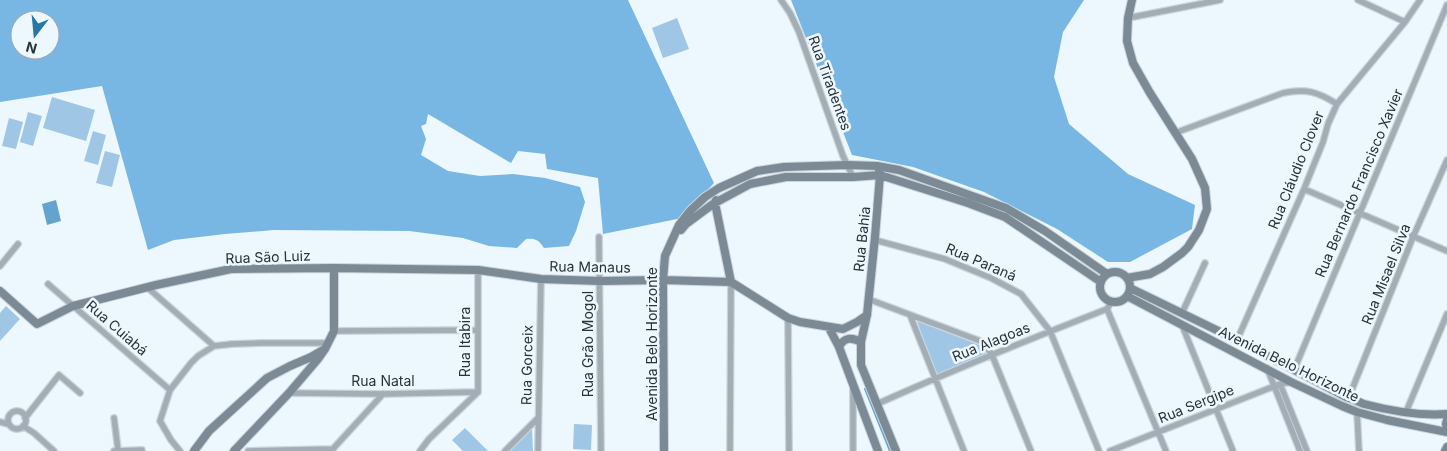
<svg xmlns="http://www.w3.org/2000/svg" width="1447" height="451" font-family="Inter,sans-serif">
<rect width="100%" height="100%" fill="#edf7fe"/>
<!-- green -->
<path fill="#9fc7e5" d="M677 18 689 49 663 58 652 28Z
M52 97 95 110 86 141 43 128Z
M28 112 42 116 33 146 20 142Z
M9 118 23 122 16 149 2 146Z
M93 131 106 135 98 165 84 161Z
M105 151 120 155 112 187 96 183Z
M6 306 20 319 0 341V313Z
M917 321 982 346 988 354 936 375Z
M574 424 592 425 591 450 573 449Z
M532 427 533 451H509Z
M465 428 488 451H463L452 440Z"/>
<!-- forest -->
<path fill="#78b7e3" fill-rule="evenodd" d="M0 0H628L714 183 682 218 603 234 598 178 547 169 545 154 518 151 511 163 428 114 426 124 421 126 426 139 421 155 448 171 480 176 513 174 545 178 580 187 585 202 576 231 569 246 544 248C539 240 535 238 526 239L517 248 489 246 463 238 409 231 274 230 225 234 174 240 148 250 102 86 0 102ZM20 20H50V50H20Z
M791 0H1084L1063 32 1054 77 1069 124 1128 174 1195 205 1192 229 1130 262H1108L1057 229 984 192 913 167 852 155Z"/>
<!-- water -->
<path fill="#65a3cf" d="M56 200 61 221 47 225 42 204Z"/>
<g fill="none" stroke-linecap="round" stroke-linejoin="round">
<!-- stream -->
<path stroke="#65a3cf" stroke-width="2" d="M865 389 890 451"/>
<defs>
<path id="street" d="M781 0 790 13 799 32 843 156 853 177
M1358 0 1405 22
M1128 18 1220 0
M1175 133 1283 93C1306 88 1318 92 1337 104
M1304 189 1447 251
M599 237 601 451
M875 240 945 259 991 278 1021 294 1050 331 1099 451
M0 266 18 244
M48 284 170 390
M148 288 214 346
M868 299 983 342 992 355 1031 451
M1107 309 1166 451
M1182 313 1205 263
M910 315 964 451
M788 318 789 451
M1182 325 1233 451
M334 331 478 330
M1237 340 1304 189 1323 142 1328 124 1337 104 1405 22 1420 0
M1267 368 1300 451
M1294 370 1447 5
M1280 384 1307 451
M289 393 383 394 478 392
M1349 397 1413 237 1447 160
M877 404C953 370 1030 339 1107 309L1112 301
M8 420a9 9 0 1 1 18 0a9 9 0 1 1-18 0Z
M1357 412 1359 451
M1406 412 1447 314
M25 418 59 375 80 393
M114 418 118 450
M0 422 8 424
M23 426 34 433 54 451
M114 451 142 450
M180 451 171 440 160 421 170 390 191 363 198 356 214 346 232 344 261 343H327
M248 451 333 449
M331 451 383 394
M420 451 429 439 478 392V270
M505 451 538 418
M538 451 541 279
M730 451 731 282
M853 451V388
M1110 451 1280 384 1291 382"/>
<path id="secondary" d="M879 171 880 175 875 237 867 315 861 342V365L896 451
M716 200 715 203 731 282 788 318 800 322 843 329 857 322 867 315
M681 230 686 224 713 204 750 184 786 177H853L880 175 968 203 1005 217 1101 282
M1100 287a15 15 0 1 1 30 0a15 15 0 1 1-30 0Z
M1127 278 1150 274 1163 267 1182 253 1188 247 1199 230 1207 209 1205 188 1192 159 1150 93 1133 63 1127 41 1128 18 1132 0
M1130 288 1237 340 1346 397C1352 398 1358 402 1364 404 1391 411 1420 416 1447 414
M0 291 37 324 73 306 156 285 231 269 334 268 478 270 541 279 600 281 663 280 731 282
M1127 296 1291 382 1342 406 1357 412 1387 420 1447 432
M829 328 839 347 878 451
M839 347C844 337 852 337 861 342
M1447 420 1446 424 1447 428
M194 451 209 431 267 378 290 366 311 357 323 350
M234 451 289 393 318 359 325 349 334 331V268
M664 451 663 280 665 256 679 225 690 211 705 197 719 188 757 171 784 167 848 165 877 166 899 170 1006 208 1045 231 1107 274
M1445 451 1447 447"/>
</defs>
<!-- street casing -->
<use href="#street" stroke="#cad4db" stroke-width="8"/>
<!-- secondary casing -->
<use href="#secondary" stroke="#cad4db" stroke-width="10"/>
<!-- street -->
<use href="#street" stroke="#a3adb5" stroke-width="5.5"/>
<!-- secondary -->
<use href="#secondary" stroke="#7b8a95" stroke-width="8"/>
</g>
<g text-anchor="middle" stroke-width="5" stroke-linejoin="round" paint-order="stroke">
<!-- street labels -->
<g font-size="14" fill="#293239" stroke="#edf7fe">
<text transform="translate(830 83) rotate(70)" y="5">Rua Tiradentes</text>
<text transform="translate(1296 170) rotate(-68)" y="5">Rua Cláudio Clover</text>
<text transform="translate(1359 183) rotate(-67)" y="5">Rua Bernardo Francisco Xavier</text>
<text transform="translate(862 239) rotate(-84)" y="5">Rua Bahia</text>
<text transform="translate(268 257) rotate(-2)" y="5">Rua São Luiz</text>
<text transform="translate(981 262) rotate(23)" y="5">Rua Paraná</text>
<text transform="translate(590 267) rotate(1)" y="5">Rua Manaus</text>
<text transform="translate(1386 274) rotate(-68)" y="5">Rua Misael Silva</text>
<text transform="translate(117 328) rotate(41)" y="5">Rua Cuiabá</text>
<text transform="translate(465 342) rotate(-90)" y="5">Rua Itabira</text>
<text transform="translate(991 342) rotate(-22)" y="5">Rua Alagoas</text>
<text transform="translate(588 344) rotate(-90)" y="5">Rua Grão Mogol</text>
<text transform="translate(652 344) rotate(-90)" y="5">Avenida Belo Horizonte</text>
<text transform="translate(1289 364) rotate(26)" y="5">Avenida Belo Horizonte</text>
<text transform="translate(527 365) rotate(-89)" y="5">Rua Gorceix</text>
<text x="383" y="386">Rua Natal</text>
<text transform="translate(1196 404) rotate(-22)" y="5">Rua Sergipe</text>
</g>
</g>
<!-- north arrow -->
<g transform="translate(35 35) rotate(196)"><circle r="24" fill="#edf7fe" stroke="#9fa8af"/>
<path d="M0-4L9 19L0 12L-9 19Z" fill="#2677a8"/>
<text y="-8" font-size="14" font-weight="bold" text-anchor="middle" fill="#293239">N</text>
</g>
</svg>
